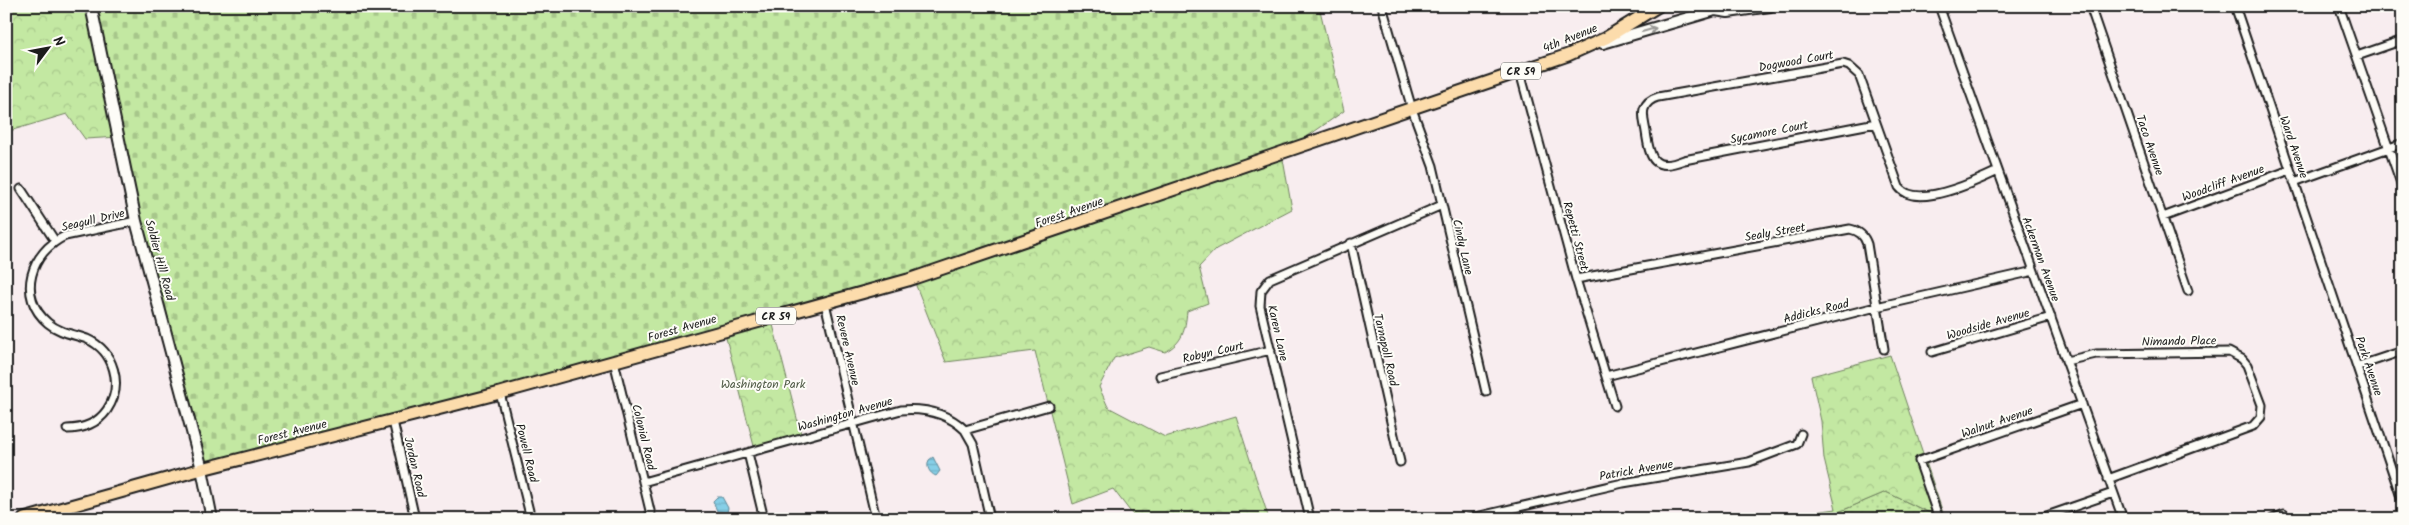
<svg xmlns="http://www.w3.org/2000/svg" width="2409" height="525" font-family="Kalam,sans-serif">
<defs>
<pattern id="grass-dots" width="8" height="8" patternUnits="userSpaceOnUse" patternTransform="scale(1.25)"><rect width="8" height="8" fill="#c3e8a2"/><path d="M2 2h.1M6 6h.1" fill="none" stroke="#a7c68b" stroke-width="1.8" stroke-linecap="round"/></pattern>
<pattern id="forest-crowns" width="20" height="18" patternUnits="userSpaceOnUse" patternTransform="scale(1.25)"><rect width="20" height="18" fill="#c3e8a2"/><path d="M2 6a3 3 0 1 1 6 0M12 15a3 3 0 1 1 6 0" fill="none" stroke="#a7c68b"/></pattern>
<pattern id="cemetery-stones" width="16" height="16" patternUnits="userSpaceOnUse" patternTransform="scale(1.25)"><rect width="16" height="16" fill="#c3e8a2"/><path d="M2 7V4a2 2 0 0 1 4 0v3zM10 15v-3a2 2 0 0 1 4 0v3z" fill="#a7c68b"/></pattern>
<pattern id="water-rules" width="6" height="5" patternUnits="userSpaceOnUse" patternTransform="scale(1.25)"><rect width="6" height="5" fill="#86cfe7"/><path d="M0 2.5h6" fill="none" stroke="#73b1c6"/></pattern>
</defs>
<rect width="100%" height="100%" fill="#f8edef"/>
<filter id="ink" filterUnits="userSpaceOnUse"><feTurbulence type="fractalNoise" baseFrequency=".02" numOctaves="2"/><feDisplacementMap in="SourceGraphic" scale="10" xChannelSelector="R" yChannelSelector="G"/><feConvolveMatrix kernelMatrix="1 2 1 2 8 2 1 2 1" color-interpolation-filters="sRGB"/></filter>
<g filter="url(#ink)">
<!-- grass -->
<path fill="url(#grass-dots)" stroke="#70825f" d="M1886 492 1934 515 1935 519H1822Z"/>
<!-- forest -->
<path fill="url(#forest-crowns)" stroke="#70825f" d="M6 6H91L119 137 85 139 67 114 6 132Z
M1282 154 1292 209 1216 249 1199 267 1208 303 1187 311C1185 331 1183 342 1165 352L1149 347 1114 358 1099 387 1108 407 1165 437 1236 416 1269 519H1136L1113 489 1073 504 1035 351 946 362 913 278Z
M771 317 802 438 755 450 724 330Z
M1890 355 1945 519H1935L1934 515 1886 492 1822 519H1766L1836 509 1824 459 1821 421 1811 376Z"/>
<!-- cemetery -->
<path fill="url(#cemetery-stones)" stroke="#70825f" d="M91 6H1319L1344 111 1282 154 943 269 202 469 136 221Z"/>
<!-- water -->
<path fill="url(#water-rules)" stroke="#5c8796" d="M933 457 940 471 936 476C929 473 926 467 929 460Z
M717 497H722L728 508 727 512 717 511 713 501Z"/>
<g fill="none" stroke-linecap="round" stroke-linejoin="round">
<defs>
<path id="street" d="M1382 6 1412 109 1433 166 1486 392
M1939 6 2123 519
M2090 6 2188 291
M2235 6 2403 503
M2339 6 2403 189
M2357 56 2403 40
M1520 72 1576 279 1615 406
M1876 123 1684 160C1654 172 1650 160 1646 132 1645 125 1642 116 1644 109 1646 103 1651 99 1658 97L1843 64 1849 66 1859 75 1899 187C1916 210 1977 181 1998 171
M2294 182 2403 143
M21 189 55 241
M2163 217 2290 170
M1351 243 1400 462
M1576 279 1850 229C1859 231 1864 235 1867 244L1884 349
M825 303 876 519
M1932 352 2051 317
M614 361 652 519
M2066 361 2096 354 2229 352 2242 359 2247 365 2262 405 2261 417 2253 426 2108 479
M2358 366 2403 351
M1160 376 1271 350
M1606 376 1876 307 2034 271
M500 393 531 519
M393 421 415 519
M67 429C83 429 98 423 107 410 124 385 114 351 87 339 73 334 60 333 48 323 16 296 31 252 65 236L136 221
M965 430 973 444 990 519
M748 453 764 519
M643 482 901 410C926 408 947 413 965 430L1049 406
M1310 519 1260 306 1261 291 1270 279 1442 205
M1467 519 1623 483 1749 462 1797 444 1801 434
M1939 519 1919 461 2082 404
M2038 519 2113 493
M2272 519 2284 514"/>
<path id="secondary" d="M91 6 136 221 202 469 212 519
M1690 6 1728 12 1770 6
M1603 43 1712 11"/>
<path id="primary" d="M24 519 202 469 500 393 908 280 1568 55 1606 38 1658 6"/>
</defs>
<!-- street casing -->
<use href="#street" stroke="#1c1c1c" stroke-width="11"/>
<!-- secondary casing -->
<use href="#secondary" stroke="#1c1c1c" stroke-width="14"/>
<!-- primary casing -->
<use href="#primary" stroke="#1c1c1c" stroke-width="15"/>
<!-- street -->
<use href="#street" stroke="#fdfcf7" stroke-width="7"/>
<!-- secondary -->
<use href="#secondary" stroke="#fdfcf7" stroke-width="10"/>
<!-- primary -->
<use href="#primary" stroke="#fcdcac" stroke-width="11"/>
</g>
<!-- one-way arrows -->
<defs><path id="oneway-shaft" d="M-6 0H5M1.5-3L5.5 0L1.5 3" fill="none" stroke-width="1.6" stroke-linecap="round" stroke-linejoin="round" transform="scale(1.25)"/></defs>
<use stroke="#989794" href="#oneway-shaft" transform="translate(1649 30) rotate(-16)"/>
</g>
<g text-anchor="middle" stroke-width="4" stroke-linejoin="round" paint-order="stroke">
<!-- shield labels -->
<g fill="#fdfcf7" stroke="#605f5e" stroke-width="1">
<rect x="1501" y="62.5" width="40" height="17" rx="4"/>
<rect x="756" y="307.5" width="40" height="17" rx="4"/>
</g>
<g font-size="11" font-weight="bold" fill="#1c1c1c">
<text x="1521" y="75">CR 59</text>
<text x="776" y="320">CR 59</text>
</g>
<!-- street labels -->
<g font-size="12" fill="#1c1c1c" stroke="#fdfcf7">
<text transform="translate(1570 38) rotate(-22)" y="4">4th Avenue</text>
<text transform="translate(1796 61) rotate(-10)" y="4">Dogwood Court</text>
<text transform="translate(1769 132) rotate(-11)" y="4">Sycamore Court</text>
<text transform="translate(2150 145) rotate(71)" y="4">Taco Avenue</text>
<text transform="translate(2294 147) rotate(71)" y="4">Ward Avenue</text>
<text transform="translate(2223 183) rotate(-20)" y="4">Woodcliff Avenue</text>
<text transform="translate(1069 212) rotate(-19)" y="4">Forest Avenue</text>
<text transform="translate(93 220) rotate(-13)" y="4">Seagull Drive</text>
<text transform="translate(1775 232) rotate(-10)" y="4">Sealy Street</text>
<text transform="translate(1576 236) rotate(75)" y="4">Repetti Street</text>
<text transform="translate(1463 247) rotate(77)" y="4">Cindy Lane</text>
<text transform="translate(2041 259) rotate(70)" y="4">Ackerman Avenue</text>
<text transform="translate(160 260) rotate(75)" y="4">Soldier Hill Road</text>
<text transform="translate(1816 311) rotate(-14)" y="4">Addicks Road</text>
<text transform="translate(1988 324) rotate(-16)" y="4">Woodside Avenue</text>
<text transform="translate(682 328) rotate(-16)" y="4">Forest Avenue</text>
<text transform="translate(1278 333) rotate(77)" y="4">Karen Lane</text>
<text transform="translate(2179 341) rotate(-1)" y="4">Nimando Place</text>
<text transform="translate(848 350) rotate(77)" y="4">Revere Avenue</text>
<text transform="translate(1386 350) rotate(77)" y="4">Tarnapoll Road</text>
<text transform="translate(1213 352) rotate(-13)" y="4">Robyn Court</text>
<text transform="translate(2369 366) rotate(71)" y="4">Park Avenue</text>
<text transform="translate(845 414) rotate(-16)" y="4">Washington Avenue</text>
<text transform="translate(1997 422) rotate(-19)" y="4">Walnut Avenue</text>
<text transform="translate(292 432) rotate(-14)" y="4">Forest Avenue</text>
<text transform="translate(644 437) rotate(76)" y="4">Colonial Road</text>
<text transform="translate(527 453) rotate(76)" y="4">Powell Road</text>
<text transform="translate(415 467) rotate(77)" y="4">Jordan Road</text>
<text transform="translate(1636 470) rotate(-10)" y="4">Patrick Avenue</text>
</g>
<!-- park labels -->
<g font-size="12" fill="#4e5944" stroke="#fdfcf7">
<text x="763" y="388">Washington Park</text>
</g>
</g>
<!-- margin -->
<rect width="2409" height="525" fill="none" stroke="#fdfcf7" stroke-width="25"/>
<rect x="12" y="12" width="2384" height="500" fill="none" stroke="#1c1c1c" stroke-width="2" filter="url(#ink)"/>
<!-- north arrow -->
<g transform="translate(48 48) rotate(58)" stroke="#fdfcf7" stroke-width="4" paint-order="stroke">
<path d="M0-4L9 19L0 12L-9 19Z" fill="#1c1c1c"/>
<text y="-8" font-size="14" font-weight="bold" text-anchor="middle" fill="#1c1c1c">N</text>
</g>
</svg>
